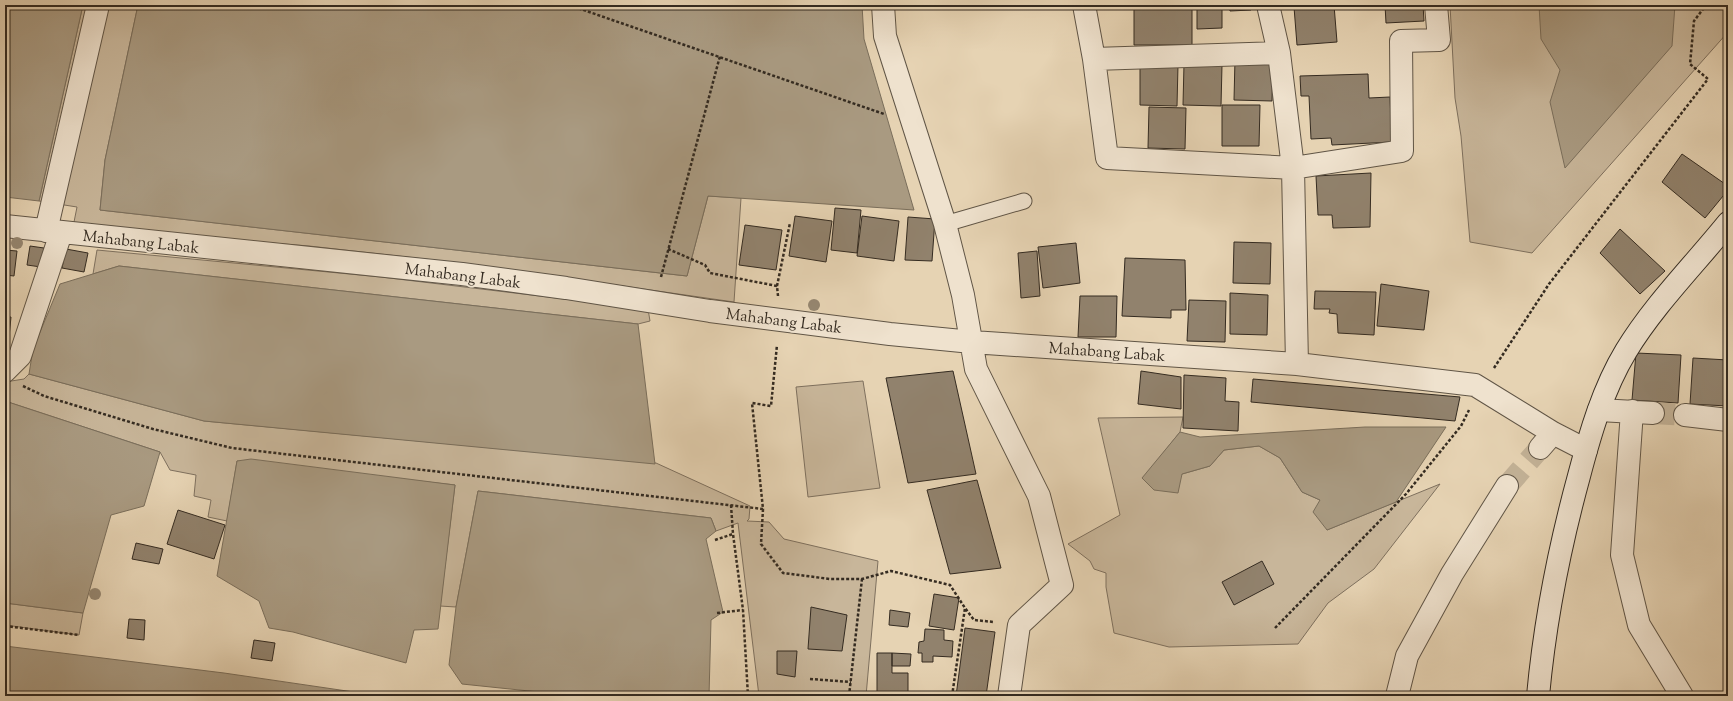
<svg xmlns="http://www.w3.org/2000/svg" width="1733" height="701" font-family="'Sorts Mill Goudy',serif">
<rect width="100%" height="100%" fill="#e6d3b3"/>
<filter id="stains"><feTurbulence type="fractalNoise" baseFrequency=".005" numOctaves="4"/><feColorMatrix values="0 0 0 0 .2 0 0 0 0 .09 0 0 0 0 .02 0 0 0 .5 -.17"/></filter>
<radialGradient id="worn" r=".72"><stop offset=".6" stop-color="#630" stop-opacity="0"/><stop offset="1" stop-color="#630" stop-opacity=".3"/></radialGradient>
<!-- green -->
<path fill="#c8b69a" stroke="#7e705e" d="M83 5H138L105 160 100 210 687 276 708 196 741 198 734 302 469 264 309 246 73 227 77 207 39 201Z
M1450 5H1728V32L1532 253 1470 242 1461 136 1455 98Z
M97 250 381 277 648 309 650 321 638 324 119 266 93 274Z
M29 374 204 421 656 463 750 506 749 519 747 521 769 522 784 539 878 561 866 696H759L738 523 716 531 711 518 478 491 456 607 440 606 455 485 237 461 227 521 208 517 211 500 194 496 196 475 170 470 160 452 5 401V382L24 379Z
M863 381 880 488 808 497 796 387Z
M1183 417 1180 432 1143 478 1182 474 1210 466 1224 450 1259 446 1280 458 1302 492 1320 500 1327 530 1440 484 1374 569 1328 603 1298 644 1169 647 1114 633 1106 587V573L1094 569 1090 561 1068 544 1120 515 1098 418Z
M5 603 83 613 79 635 5 625Z"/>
<!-- water -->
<path fill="#a99a81" stroke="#7a6e5b" d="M5 5H83L39 201 5 197Z
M138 5H862L864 39 914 210 708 196 687 276 100 210 105 160Z
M1539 5H1675L1672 46 1565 168 1550 102 1560 70 1541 39Z
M119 266 638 324 655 464 204 421 29 374 33 349 60 284Z
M5 401 160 452 144 506 111 515 83 613 5 603Z
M1365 427H1446L1396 502 1327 530 1313 512 1320 500 1302 492 1280 458 1259 446 1224 450 1210 466 1182 474 1178 493 1154 490 1142 478 1180 432 1200 437Z
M251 459 455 485 438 629 414 630 406 663 293 632 269 628 259 601 217 576 237 461Z
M478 491 711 518 716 531 706 539 723 612 711 620 709 696H577L462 684 449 665 456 607Z
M5 646 224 673 381 696H5Z"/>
<!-- building -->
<path fill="#91826d" stroke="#342b21" d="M1134 5H1192V45H1134Z
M1197 5H1222V28L1197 29Z
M1229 5H1251V10L1230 11Z
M1334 5 1337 42 1297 45 1294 7Z
M1385 5H1423L1424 21 1386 23Z
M1235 59 1273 60 1272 101 1234 100Z
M1140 64 1178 65 1177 106 1140 105Z
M1184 64 1222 65 1221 106 1183 105Z
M1368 74 1369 98 1390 97 1392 142 1332 145 1331 138 1311 139 1309 96H1301L1300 76Z
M1222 105H1260L1259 146H1222Z
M1149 107 1186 108 1185 149 1148 148Z
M1682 154 1728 186V190L1705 218 1662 182Z
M1371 173 1370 227 1333 228 1332 215H1318L1316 176Z
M835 208 861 210 857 253 831 250Z
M795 216 832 221 826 262 789 256Z
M862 216 899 221 894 261 857 256Z
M908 217 935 219 932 261 905 260Z
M745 225 782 230 776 270 739 265Z
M1620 229 1665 271 1640 294 1600 253Z
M1234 242 1271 243 1270 284 1233 283Z
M1076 243 1080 283 1043 288 1038 247Z
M30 246 44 248 41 267 27 265Z
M66 249 88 253 84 272 62 268Z
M5 250 17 251 14 276 5 275Z
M1037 251 1040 296 1021 298 1018 253Z
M1125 258 1185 260 1186 310H1171V318L1122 316Z
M1381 284 1429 291 1424 330 1377 326Z
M1315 291 1376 292 1374 335 1338 333 1337 314 1329 313 1330 309H1314Z
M1230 293 1268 295 1267 335 1230 334Z
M1080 296H1117L1116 337H1078Z
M1189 300 1226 301 1225 342 1187 341Z
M5 317H11L9 337 5 336Z
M1636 353 1681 355 1678 403 1632 400Z
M1693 358 1728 360V406L1690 404Z
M953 371 976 474 908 483 886 378Z
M1141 371 1181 377V409L1138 404Z
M1184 375 1226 378 1225 401 1239 402 1238 431 1183 428Z
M1253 379 1460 397 1455 421 1251 402Z
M977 480 1001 568 950 574 927 490Z
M178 510 225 525 214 559 167 544Z
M136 543 163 549 159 564 132 559Z
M1262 561 1274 584 1234 605 1222 582Z
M934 594 959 598 954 630 929 626Z
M811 607 847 615 842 651 808 649Z
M890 610 910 613 908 627 889 625Z
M129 619 145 620 144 640 127 638Z
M965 628 995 632 986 696H956Z
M925 629 944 630V640L953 641 952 657 933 656V662H922V653H918L919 642 924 641Z
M254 640 275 643 272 661 251 658Z
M777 651H797L795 677 777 674Z
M877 653H892V673H908V696H877Z
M892 653 911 654 910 666H892Z"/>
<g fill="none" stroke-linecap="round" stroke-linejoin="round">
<!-- minor-tunnel -->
<path stroke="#c2b196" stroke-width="22" stroke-dasharray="22 11" stroke-linecap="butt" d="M1653 413 1685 415
M1507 486 1540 448"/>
<defs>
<path id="service" d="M945 224 1024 201"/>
<path id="minor" d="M883 5 885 36 945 224 963 295 976 369 1039 496 1062 585 1019 625 1009 696
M1084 5 1094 59 1107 158 1293 168 1402 151 1401 41 1439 40 1436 5
M1268 5 1279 53 1293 168 1297 364
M1094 59 1279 53
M5 226 462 274 566 288 710 311 890 334 972 342 1297 364 1475 385 1553 433 1586 450
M46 231 98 5
M5 371 20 356 61 233
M1599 410 1653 413
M1632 411 1622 555 1639 625 1682 696
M1685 415 1728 420
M1540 448 1553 433
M1397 696 1407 656 1452 574 1507 486"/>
<path id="secondary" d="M1538 696C1545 620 1559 549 1579 476 1590 434 1603 389 1626 351 1654 305 1694 265 1728 223"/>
</defs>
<!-- service casing -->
<use href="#service" stroke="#605546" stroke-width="17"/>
<!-- minor casing -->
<use href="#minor" stroke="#605546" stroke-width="24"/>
<!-- secondary casing -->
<use href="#secondary" stroke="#342b21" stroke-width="24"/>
<!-- path -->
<path stroke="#342b21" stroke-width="2.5" stroke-dasharray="3 2" stroke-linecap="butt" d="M569 5 884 114
M668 249 705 265 710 273 777 286
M661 277 720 56
M778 296 777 286 790 223
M1494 368 1549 284 1708 79 1690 64 1694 21 1706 5
M23 386 44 396 153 429 232 448 763 509 752 403 771 406 777 345
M731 505 733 534
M763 509 761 544 783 573 830 579H862L891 571 950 585 965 608 974 620 994 622
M715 540 733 534 743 610 748 696
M717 613 743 610
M5 626 79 635
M1275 628 1406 494 1461 426 1469 410
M810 679 851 682
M849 696 862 579
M952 696 965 608"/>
<!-- service -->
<use href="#service" stroke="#efe2ce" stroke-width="15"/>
<!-- minor -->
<use href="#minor" stroke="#efe2ce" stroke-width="22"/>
<!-- secondary -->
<use href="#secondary" stroke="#efe2ce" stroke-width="22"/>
</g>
<!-- trees -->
<g fill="#958670">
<circle cx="17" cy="243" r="6"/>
<circle cx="814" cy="305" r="6"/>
<circle cx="95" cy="594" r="6"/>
</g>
<g text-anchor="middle" stroke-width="4" stroke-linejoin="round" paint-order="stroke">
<!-- street labels -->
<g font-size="16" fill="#342b21" stroke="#efe2ce">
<text transform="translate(141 241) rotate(6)" y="6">Mahabang Labak</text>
<text transform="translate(463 275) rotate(7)" y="6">Mahabang Labak</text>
<text transform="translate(784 320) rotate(7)" y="6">Mahabang Labak</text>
<text transform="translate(1107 351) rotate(4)" y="6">Mahabang Labak</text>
</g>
</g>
<!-- margin -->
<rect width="1733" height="701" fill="none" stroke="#e6d3b3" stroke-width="20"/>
<rect x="6" y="6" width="1721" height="689" fill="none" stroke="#342b21" stroke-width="2"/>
<rect x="10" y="10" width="1713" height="681" fill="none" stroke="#342b21"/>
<rect width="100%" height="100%" filter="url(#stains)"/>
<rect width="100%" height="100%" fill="url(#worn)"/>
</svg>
